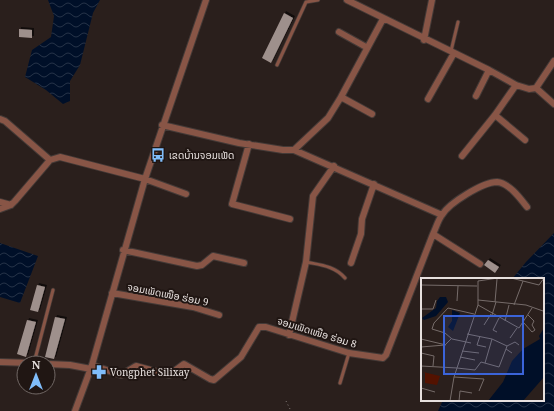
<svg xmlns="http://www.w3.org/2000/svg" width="554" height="411" font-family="'Noto Serif','Noto Sans Lao',serif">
<defs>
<pattern id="water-waves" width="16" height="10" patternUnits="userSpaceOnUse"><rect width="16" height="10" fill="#000f28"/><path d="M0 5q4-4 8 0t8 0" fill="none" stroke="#253247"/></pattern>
<filter id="shadow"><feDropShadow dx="2" dy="-2" stdDeviation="0" flood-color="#0009"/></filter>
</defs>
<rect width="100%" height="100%" fill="#2a1f1c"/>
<!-- water -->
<path fill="url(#water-waves)" d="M48 0H100L93 13 80 65 70 81V101L63 104 46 90 25 77 32 50 51 37 54 16Z
M554 233V411H438L443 400H543V279H512L526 262Z
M0 243 38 256 20 303 0 297Z"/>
<!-- building -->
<path fill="#9e908c" filter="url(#shadow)" d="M284 13 293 18 271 63 262 58Z
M19 29 32 30V38L19 37Z
M488 260 499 267 495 273 484 265Z
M37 285 45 287 38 312 30 310Z
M55 317 65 319 54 359 45 357Z
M27 320 36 322 26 357 17 354Z"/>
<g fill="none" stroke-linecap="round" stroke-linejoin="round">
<defs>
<path id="lane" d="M451 51 458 22
M277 65 306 2 318 0
M306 262C321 265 335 266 345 278
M34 363 53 290
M340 383 349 353"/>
<path id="street" d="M347 0 489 70 516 85 529 89 536 88 554 61
M339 32 366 47
M424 40 432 0
M536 88 554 104
M476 96 489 70
M428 99 454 53
M372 114 341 97 383 19
M495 115 525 140
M0 119 5 121 50 160 60 157 145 179 186 194
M162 125 239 143 283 150H294L442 215
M249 144 232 204 290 219
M294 150 328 118 341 97
M462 156 495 115 516 85
M0 202 11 205
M0 209 11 205 15 201 50 160
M123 250 197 266 202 265 213 256 244 263
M351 263 361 234 362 219 374 184
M480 264 433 234C436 228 438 220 442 215 449 203 483 182 497 182 509 183 520 198 527 207
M112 293 193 307 219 315
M289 335 306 262 313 196 334 166
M0 362 31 363
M48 364 70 365 91 369
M92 365 121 375 136 366 169 375 184 364 210 379 214 380 241 357 259 327H266L349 353 383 358 386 355 433 234
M75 411 92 365 145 179 206 0"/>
</defs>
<!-- lane casing -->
<use href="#lane" stroke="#443a37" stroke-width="4.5"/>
<!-- street casing -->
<use href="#street" stroke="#443a37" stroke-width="8"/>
<!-- path -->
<path stroke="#877e7b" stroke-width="1" stroke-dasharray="1 3" stroke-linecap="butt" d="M286 401 291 411"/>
<!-- lane -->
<use href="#lane" stroke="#885546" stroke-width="3"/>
<!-- street -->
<use href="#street" stroke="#885546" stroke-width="6"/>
</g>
<!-- icons -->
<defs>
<symbol id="bus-bare" viewBox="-9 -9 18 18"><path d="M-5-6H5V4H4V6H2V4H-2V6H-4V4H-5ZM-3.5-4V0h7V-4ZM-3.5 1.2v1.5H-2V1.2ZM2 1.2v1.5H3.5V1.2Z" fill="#80bdfa" stroke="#201613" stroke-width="2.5" paint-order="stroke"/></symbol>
<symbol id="pharmacy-bare" viewBox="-9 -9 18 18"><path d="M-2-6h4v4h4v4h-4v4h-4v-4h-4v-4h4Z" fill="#80bdfa" stroke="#201613" stroke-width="2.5" paint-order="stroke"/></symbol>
</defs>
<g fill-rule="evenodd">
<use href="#bus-bare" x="148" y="145" width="20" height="20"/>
<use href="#pharmacy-bare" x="89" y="362" width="20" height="20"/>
</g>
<g text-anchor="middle" stroke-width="4" stroke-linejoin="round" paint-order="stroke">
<!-- poi labels -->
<g font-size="10" fill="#e7e0de" stroke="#201613" text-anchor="start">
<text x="169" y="159">ເຂດບ້ານຈອມເພັດ</text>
<text x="110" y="376">Vongphet Silixay</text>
</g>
<!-- street labels -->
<g font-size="10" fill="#e7e0de" stroke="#201613">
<text transform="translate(168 294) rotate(11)" y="4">ຈອມເພັດເໜືອ ຮ່ອມ 9</text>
<text transform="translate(317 332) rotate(17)" y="4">ຈອມເພັດເໜືອ ຮ່ອມ 8</text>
</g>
</g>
<!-- overview -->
<g transform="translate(421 278)">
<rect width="123" height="123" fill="#2a1f1c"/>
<path d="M2 94 19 98 16 107 4 105V95Z" fill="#531200"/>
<path d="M19 19H25L27 24 15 38 3 42 1 40 15 30 16 23ZM31 32 39 35 32 53 27 49 31 43ZM123 50V99L102 123H67L82 104 91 83 102 71 119 61 118 58Z" fill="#000f28"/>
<path fill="none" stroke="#766c6a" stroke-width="1" d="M90 0 118 7 123 0M0 7 56 8M57 22 105 27 122 33M36 23 37 8M74 24 76 1M57 27 98 50 111 30M93 27 102 3M0 31H12L15 22M71 37 75 24M84 43 88 27M103 45 111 54 114 52 111 47 113 43 107 37M63 47 70 36M76 54 72 52 78 40M46 56 71 61 86 68 85 71 91 75M59 58 56 67 65 69M89 60 96 50M0 61 25 67M50 65 31 61 24 55 11 51 13 45 27 30 53 36M86 68 94 64 98 67M0 69 24 67 30 61M41 73 58 75M0 75 13 78 12 88M39 79 54 82M64 85 71 61M0 88 36 90M36 90 54 92 60 84 78 89 85 71M33 99 63 101 58 113M0 110 14 114M29 123 33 99 57 27V3L77 0M38 123 39 113 51 115"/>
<path fill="#3b64d9" fill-opacity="0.15" stroke="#3b64d9" stroke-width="2" d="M23 38H102V96H23Z"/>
<rect width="123" height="123" fill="none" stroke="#e7e0de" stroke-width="2"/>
</g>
<!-- north arrow -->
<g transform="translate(36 375)"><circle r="19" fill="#201613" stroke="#706764"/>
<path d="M0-3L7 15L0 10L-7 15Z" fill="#80bdfa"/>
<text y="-6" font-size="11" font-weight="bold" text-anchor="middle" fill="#e7e0de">N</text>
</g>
</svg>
